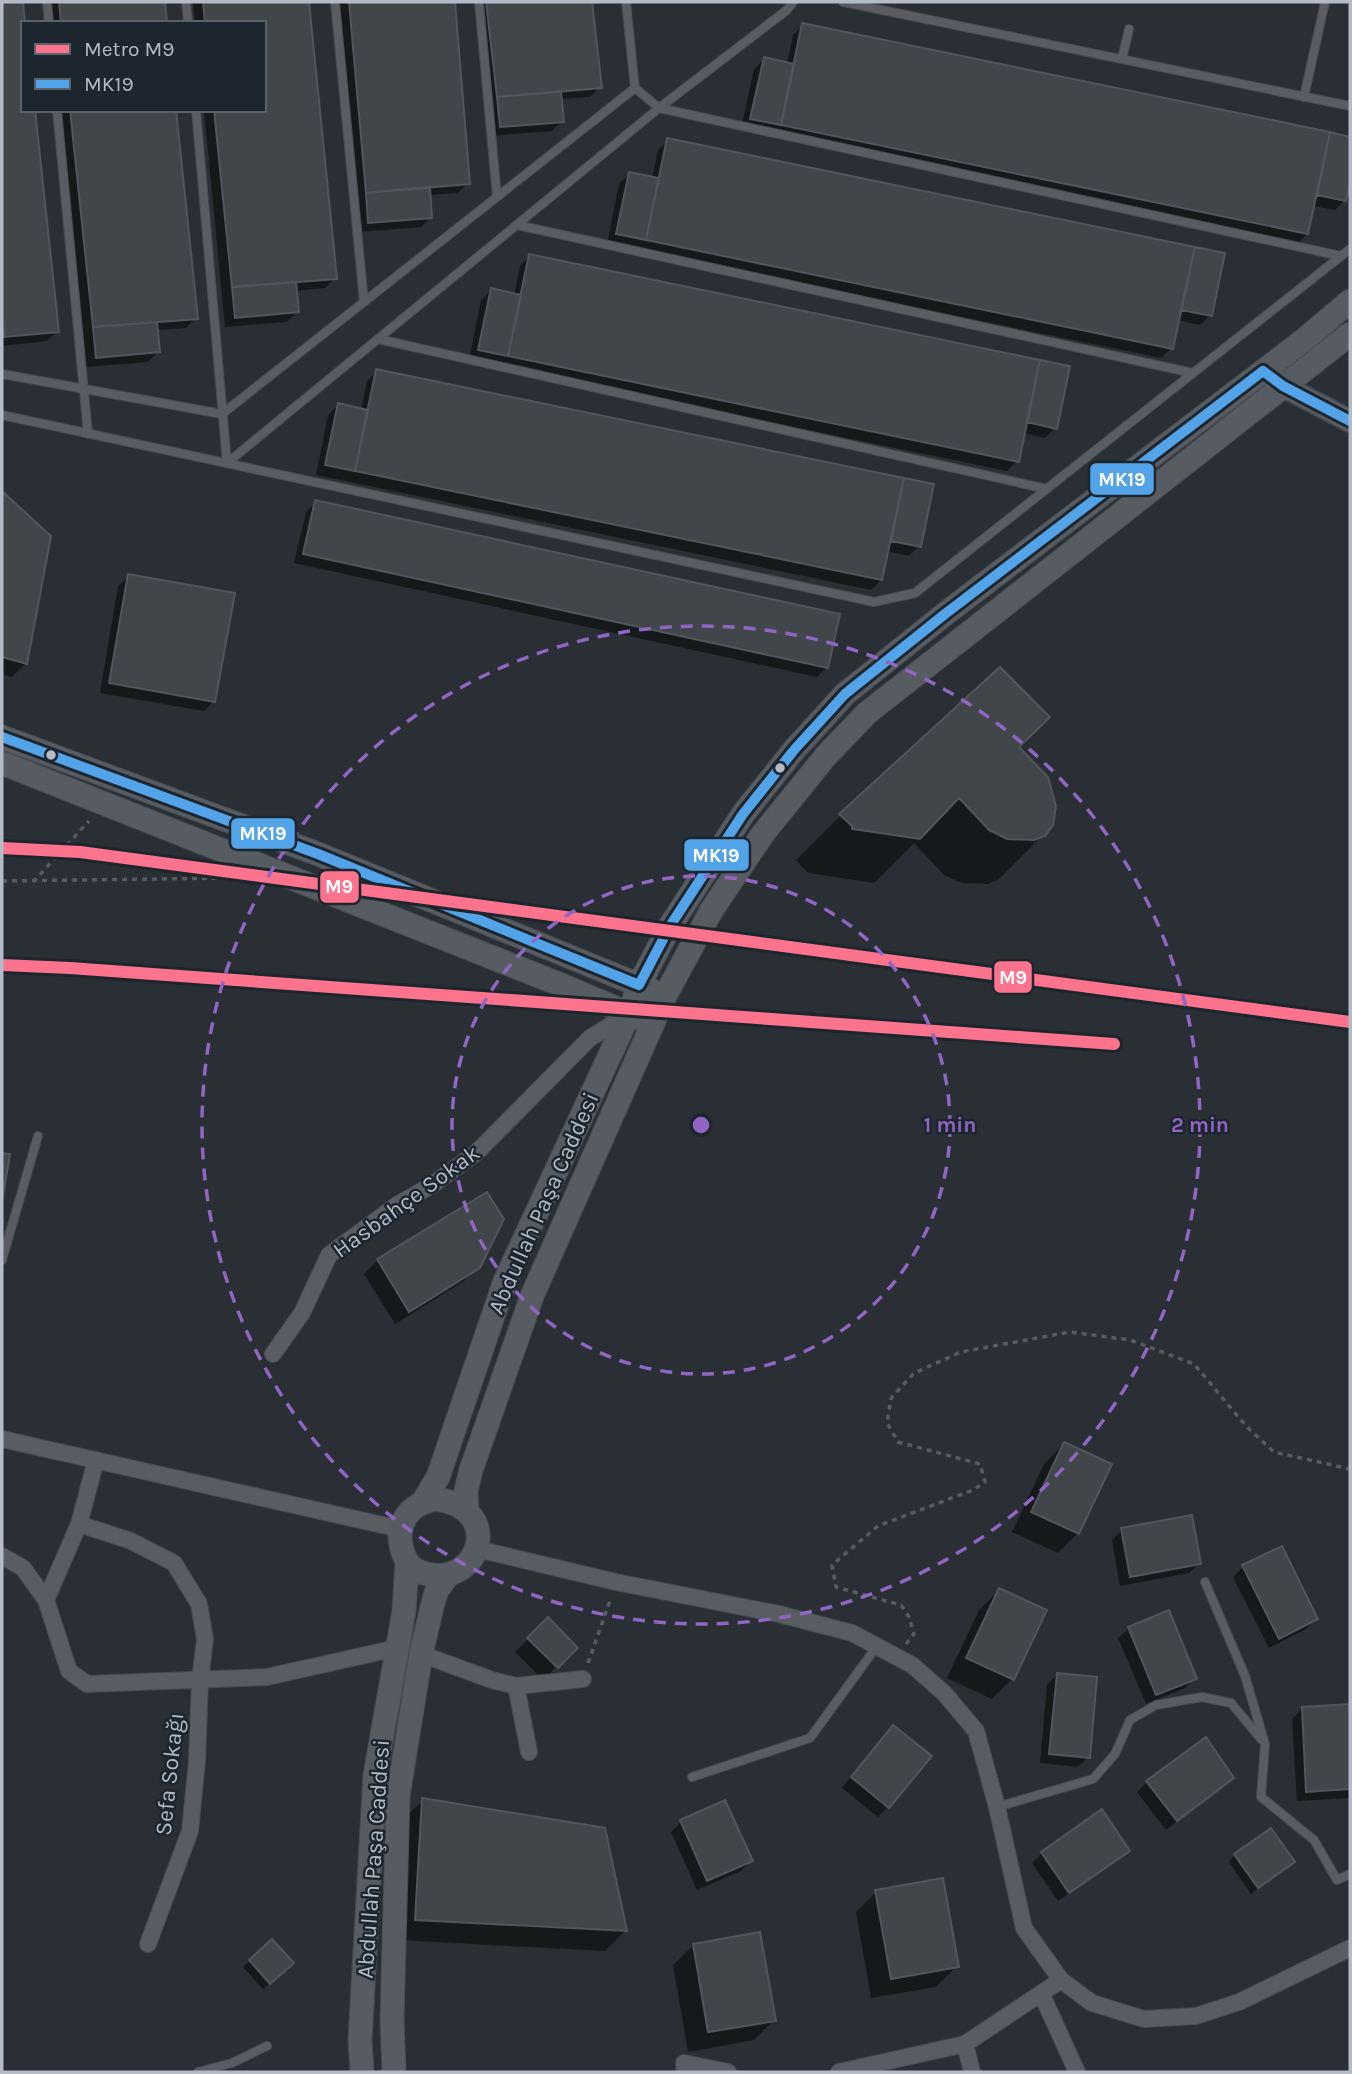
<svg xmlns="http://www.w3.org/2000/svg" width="1352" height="2074" font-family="Karla,sans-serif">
<rect width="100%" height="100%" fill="#292f35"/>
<!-- shadow -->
<path fill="#0007" d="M2 2H21L23 23V110L57 331 47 341 2 346Z
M48 2H163L165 23H51Z
M193 2H307L335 278 325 288 295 291 297 312 287 322 225 327 204 110H264V23H195Z
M339 2H453L468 183 458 193 429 195 431 217 421 227 359 232Z
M476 2H591L600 87 590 97 560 99 562 121 552 131 490 136Z
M803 25 1350 138V175L1345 200 1335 210 1313 206 1307 234 1297 244 741 129 754 69 764 59 787 64 793 35Z
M60 110H174L196 318 186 328 156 330 158 352 148 362 86 367Z
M668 140 1210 315 1200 325 1177 320 1172 348 1161 358 607 244 619 184 629 174 652 179 658 150Z
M530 256 1055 428 1045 438 1023 433 1017 461 1007 471 469 360 481 300 491 290 514 295 520 266Z
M377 371 932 486 919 546 909 556 887 551 881 580 871 590 316 475 328 415 338 405 361 410 367 381Z
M2 493 49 537 26 663 12 677 2 674Z
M316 502 827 667 817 677 294 563 306 512Z
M129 576 214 701 204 711 100 693 118 586Z
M1017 747 1044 834 998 880 987 884 962 883 944 875 914 843 874 883 808 873 796 860 841 815Z
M486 1194 478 1267 464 1281 395 1324 364 1274 378 1260Z
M1064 1444 1078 1533 1058 1553 1012 1532 1044 1464Z
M1122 1530 1199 1563 1189 1573 1120 1586 1112 1540Z
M1243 1567 1316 1619 1306 1629 1269 1648 1233 1577Z
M999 1590 1012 1679 992 1699 947 1678 979 1610Z
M1168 1612 1195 1678 1185 1688 1146 1704 1118 1638 1129 1628Z
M548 1620 575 1648 543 1680 515 1652Z
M1057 1675 1088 1757 1078 1767 1040 1763 1047 1685Z
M1350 1706V1798L1297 1801 1292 1719 1302 1709Z
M883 1737 888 1807 878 1817 842 1788Z
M1206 1740 1232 1777 1166 1830 1137 1792 1147 1782Z
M423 1800 625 1931 605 1951 396 1940 403 1820Z
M681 1822 751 1861 741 1871 697 1890 671 1832Z
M1128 1850 1118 1860 1058 1901 1032 1863 1042 1853Z
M1235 1855 1293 1862 1251 1894 1229 1862Z
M876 1892 957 1966 936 1987 871 1998 856 1912Z
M272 1941 285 1969 263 1989 243 1967Z
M694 1945 774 2020 754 2040 688 2052 673 1965Z"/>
<!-- building -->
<path fill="#41464b" stroke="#51565d" stroke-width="2" d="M2 2H23L25 23H23V110H35L59 332 4 337 2 317Z
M59 2H165L167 23H61Z
M203 2H309L337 279 232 287 214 110H264V23H205Z
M349 2H455L470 184 366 193Z
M486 2H592L602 88 497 97Z
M802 23 1330 132 1308 234 781 125Z
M764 57 794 64 781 125 750 119Z
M561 91 564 122 500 127 497 97Z
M70 110H176L198 319 93 327Z
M1330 132 1350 137V183L1346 201 1317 195Z
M667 138 1195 247 1173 349 646 240Z
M629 172 659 178 646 240 616 234Z
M430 187 432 218 368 223 366 193Z
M1195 247 1225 253 1212 316 1181 310Z
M529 254 1040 360 1019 462 508 356Z
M296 282 299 312 235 318 232 287Z
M491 288 521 295 508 356 478 350Z
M157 322 160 352 96 358 93 327Z
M1040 360 1070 366 1057 429 1027 422Z
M376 369 904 478 882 580 355 471Z
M338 403 368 410 355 471 325 465Z
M904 478 934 484 921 547 891 541Z
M2 491 51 536 27 664 2 657Z
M315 500 840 614 828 668 303 554Z
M128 574 235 593 215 702 109 683Z
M1000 667 1050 717 1019 747 1048 777 1056 806 1053 825 1045 836 1034 840 1007 839 989 830 959 798 920 839 852 829V826L839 814Z
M2 1153 10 1154 2 1201Z
M487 1192 504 1219 480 1268 409 1312 377 1259Z
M1064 1442 1112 1464 1079 1534 1031 1512Z
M1192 1515 1201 1564 1130 1577 1121 1528Z
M1282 1546 1318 1619 1279 1639 1242 1565Z
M999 1588 1047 1610 1014 1680 966 1658Z
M1169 1610 1197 1679 1156 1695 1128 1627Z
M548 1617 578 1648 558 1668 527 1638Z
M1057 1673 1097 1677 1090 1758 1049 1754Z
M1350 1704V1789L1306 1792 1302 1707Z
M893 1725 932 1756 889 1808 851 1777Z
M1206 1737 1234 1778 1177 1821 1146 1781Z
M422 1798 605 1828 627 1931 415 1920Z
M725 1800 753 1861 707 1881 680 1820Z
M1102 1809 1130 1851 1069 1893 1041 1852Z
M1271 1828 1295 1862 1258 1888 1234 1854Z
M943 1878 959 1967 891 1979 875 1890Z
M760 1932 776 2021 708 2032 693 1944Z
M272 1939 294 1963 270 1984 249 1960Z"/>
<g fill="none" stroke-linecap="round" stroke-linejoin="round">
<defs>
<path id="service" d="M47 2 49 23
M186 2 188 23
M335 2 364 302
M479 2 497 197
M626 2 635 88 659 108 1341 256
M843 2 1350 106
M1122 59 1129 29
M1304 97 1325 2
M57 110 88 434
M196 110 227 463
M517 225 1193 373
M378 339 1047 489
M2 374 222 414 635 88
M2 415 874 602 915 593 1350 249
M227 463 659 108 787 10 793 2
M2 1260 38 1136
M1205 1582 1245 1676 1265 1744 1261 1797 1314 1840 1337 1880 1350 1874
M692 1777 810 1738 877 1646
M997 1807 1093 1779 1115 1754 1130 1720 1156 1705 1202 1697 1231 1703 1261 1739
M198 2072 232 2063 267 2046"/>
<path id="minor" d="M273 1354 302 1313 329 1255 397 1205 432 1185 476 1153 590 1038 629 1014
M2 1439 400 1529
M79 1524 131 1541 174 1563 199 1604 205 1639 200 1680 197 1761 190 1831 148 1944
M477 1549 616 1582 779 1614 852 1633 912 1665 944 1693 976 1731 997 1807 1024 1928 1061 1980 1092 2003 1144 2019 1196 2016 1239 2002 1350 1948
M2 1556 23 1568 46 1600 69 1671 87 1684 267 1677 397 1648
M46 1600 79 1524 96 1460
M421 1654 492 1680 516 1686 583 1679
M516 1686 529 1752
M1041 1993 1077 2072
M965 2044 972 2072
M685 2072 684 2063 728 2072
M839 2072 965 2044 1061 1980"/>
<path id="tertiary" d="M1263 371 1283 386 1350 421"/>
<path id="secondary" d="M2 737 318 854 651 990
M2 763 559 984 642 1019
M436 1499C505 1508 480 1587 427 1574 419 1572 410 1568 406 1560 392 1530 404 1505 436 1499Z
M423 1502 438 1477 505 1281 629 1014 639 985 670 926 743 814 794 750 845 694 945 614 1304 340 1350 301
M467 1510 466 1491 471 1470 532 1296 665 996 711 911 762 835 825 757 867 713 1350 334
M362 2072 360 2040 375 1775 404 1611 407 1564
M394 2072 392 2019 398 1796 421 1654 433 1603 437 1590 449 1574"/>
</defs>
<!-- service casing -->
<use href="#service" stroke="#474b50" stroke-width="10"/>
<!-- minor casing -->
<use href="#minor" stroke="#474b50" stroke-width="18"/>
<!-- tertiary casing -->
<use href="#tertiary" stroke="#474b50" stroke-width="24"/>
<!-- secondary casing -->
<use href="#secondary" stroke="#474b50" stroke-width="25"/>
<!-- path -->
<path stroke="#575c60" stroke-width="3.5" stroke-dasharray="5 5" stroke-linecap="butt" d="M2 881 231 878
M33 882 89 821
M906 1644 914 1634 909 1617 901 1605 836 1587 832 1565 878 1526 973 1490 985 1482 980 1464 898 1442 887 1423 891 1398 914 1373 961 1352 1070 1332 1130 1340 1194 1364 1246 1426 1274 1452 1350 1469
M588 1663 611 1598"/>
<!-- service -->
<use href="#service" stroke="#595d63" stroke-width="8"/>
<!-- minor -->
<use href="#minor" stroke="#595d63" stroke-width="16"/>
<!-- tertiary -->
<use href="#tertiary" stroke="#595d63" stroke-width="21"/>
<!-- secondary -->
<use href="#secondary" stroke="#575c62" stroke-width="23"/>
<defs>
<path id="bus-1" d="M2 737 318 854 639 985 670 926 743 814 794 750 845 694 945 614 1263 371 1283 386 1350 421"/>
</defs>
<!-- bus-1 casing -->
<use href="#bus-1" stroke="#1d262f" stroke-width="16"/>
<!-- bus-1 -->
<use href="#bus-1" stroke="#53a3e8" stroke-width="10"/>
<defs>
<path id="metro-1" d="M2 848 80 852 1350 1022
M2 965 70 968 1114 1044"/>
</defs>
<!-- metro-1 casing -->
<use href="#metro-1" stroke="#1d262f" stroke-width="18"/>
<!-- metro-1 -->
<use href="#metro-1" stroke="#fc738d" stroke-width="12"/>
</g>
<!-- distance rings -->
<g fill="none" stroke="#9165c2" stroke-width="3.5" stroke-dasharray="12 9">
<circle cx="701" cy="1125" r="249"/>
<circle cx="701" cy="1125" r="499"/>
</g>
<!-- markers -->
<g fill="#b3bbc6" stroke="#1d262f" stroke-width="2.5">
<circle cx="51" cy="755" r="6"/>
<circle cx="780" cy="768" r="6"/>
</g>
<g text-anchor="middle" stroke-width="5" stroke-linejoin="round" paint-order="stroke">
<!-- street labels -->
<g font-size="23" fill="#b3bbc6" stroke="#1d262f">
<text transform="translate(406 1201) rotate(-36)" y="8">Hasbahçe Sokak</text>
<text transform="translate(543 1203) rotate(-66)" y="8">Abdullah Paşa Caddesi</text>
<text transform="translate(169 1774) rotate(-84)" y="8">Sefa Sokağı</text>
<text transform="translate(373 1859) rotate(-86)" y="8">Abdullah Paşa Caddesi</text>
</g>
</g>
<circle cx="701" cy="1125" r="10" fill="#9165c2" stroke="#1d262f" stroke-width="3.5"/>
<g font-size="21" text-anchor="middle" font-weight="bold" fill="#9165c2" stroke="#1d262f" stroke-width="5" stroke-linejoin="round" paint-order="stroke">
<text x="950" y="1132">1 min</text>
<text x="1200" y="1132">2 min</text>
</g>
<g stroke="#1d262f" stroke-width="2.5">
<rect x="1089" y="462" width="66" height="34" rx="7" fill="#53a3e8"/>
<rect x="230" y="817" width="66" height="33" rx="7" fill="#53a3e8"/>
<rect x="683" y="838" width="67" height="34" rx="7" fill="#53a3e8"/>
<rect x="319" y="870" width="41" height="34" rx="7" fill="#fc738d"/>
<rect x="993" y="960" width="40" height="34" rx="7" fill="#fc738d"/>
</g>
<g font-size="19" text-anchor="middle" font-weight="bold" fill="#fff">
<text x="1122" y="486">MK19</text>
<text x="263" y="840">MK19</text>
<text x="716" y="862">MK19</text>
<text x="339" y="893">M9</text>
<text x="1013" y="984">M9</text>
</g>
<!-- border -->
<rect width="1352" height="2074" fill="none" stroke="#b3bbc6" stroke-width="7"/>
<!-- legend -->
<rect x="21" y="21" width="245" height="91" fill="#1d262f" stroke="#59626b" stroke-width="2"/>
<rect x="35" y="44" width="35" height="10" fill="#fc738d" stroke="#59626b" stroke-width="2"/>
<text x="84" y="56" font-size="21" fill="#b3bbc6">Metro M9</text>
<rect x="35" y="79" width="35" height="10" fill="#53a3e8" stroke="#59626b" stroke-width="2"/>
<text x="84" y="91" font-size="21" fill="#b3bbc6">MK19</text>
</svg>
